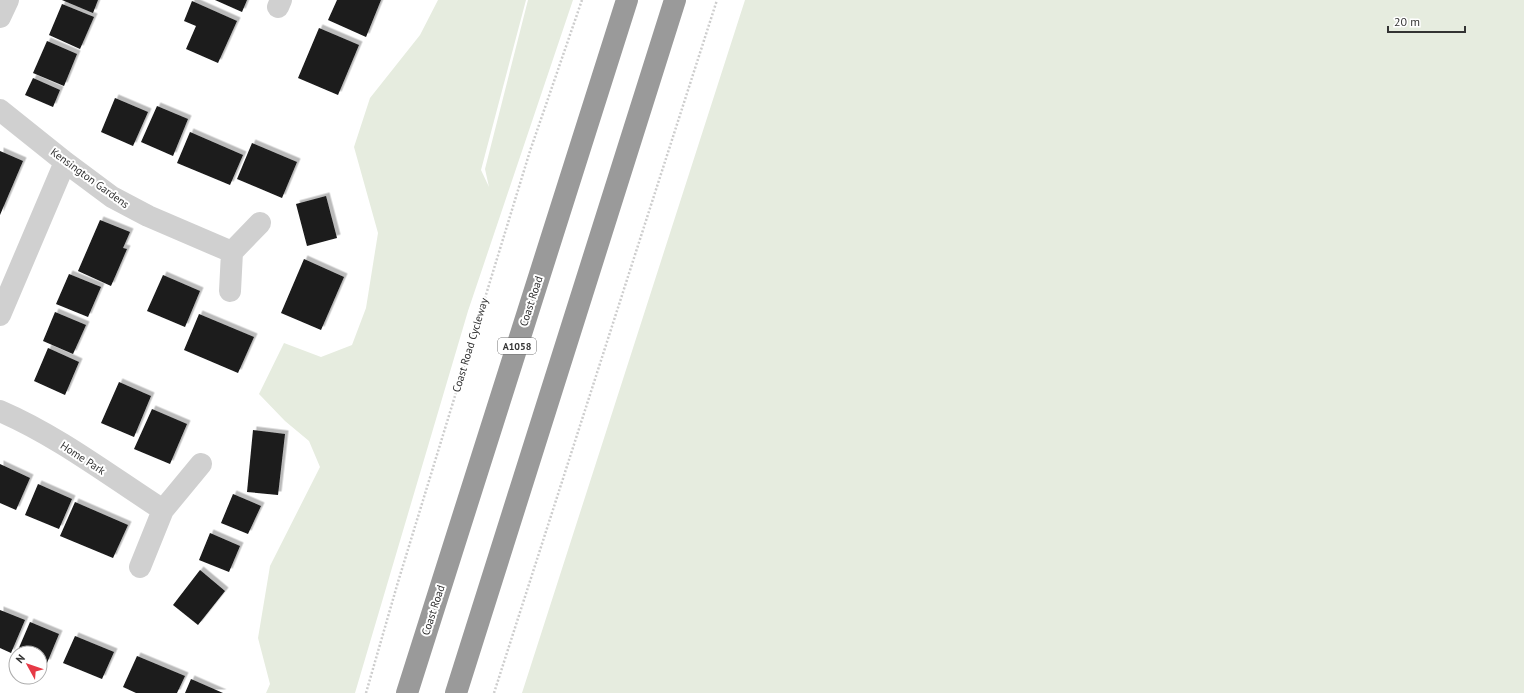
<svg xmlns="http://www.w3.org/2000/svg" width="1524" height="693" font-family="'PT Sans',sans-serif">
<defs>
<filter id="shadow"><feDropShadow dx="3.5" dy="-3.5" stdDeviation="0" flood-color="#0004"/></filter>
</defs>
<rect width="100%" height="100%" fill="#fff"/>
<!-- green -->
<path fill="#e6ecdf" d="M438 0H526L481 170 489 187 485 169 528 0H573L468 311 355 693H266L270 684 258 638 270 566 320 467 309 441 285 421 259 394 284 343 321 357 352 345 366 308 378 233 354 147 370 98 420 35Z
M745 0H1524V693H522Z"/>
<!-- building -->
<path fill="#1a1a1a" filter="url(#shadow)" d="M62 0H98L93 13Z
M215 0H247L242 12Z
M337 0H381L366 37 328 20Z
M192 1 237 21 218 63 186 49 196 26 184 21Z
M62 4 94 17 80 49 49 35Z
M319 28 359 45 338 95 298 78Z
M47 41 77 54 64 86 33 73Z
M33 78 60 90 53 107 25 95Z
M115 98 148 112 133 146 101 132Z
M157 106 188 119 173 156 141 142Z
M190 132 243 155 230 185 177 163Z
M252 143 297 162 282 198 237 179Z
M0 151 23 161 0 215Z
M326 196 337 238 307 246 296 204Z
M100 220 130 232 123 248 127 249 111 286 78 271Z
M304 259 344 277 321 330 281 313Z
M69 274 101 287 88 317 56 304Z
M163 275 200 291 185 327 147 311Z
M55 312 86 325 73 354 43 341Z
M199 314 254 337 238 373 184 350Z
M48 348 79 362 65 395 34 381Z
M119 382 151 396 134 437 101 423Z
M152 409 187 424 170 464 134 449Z
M253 430 285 434 278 495 247 492Z
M0 464 30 478 16 510 0 503Z
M38 484 72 499 59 529 25 515Z
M233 494 261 506 248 534 221 523Z
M75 502 128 525 113 558 60 536Z
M210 533 240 546 229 572 199 560Z
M200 570 225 591 198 625 173 605Z
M0 610 25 620 11 653 0 648Z
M30 622 59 634 47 663 40 660V653H25L18 650Z
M75 636 114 652 102 679 63 663Z
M137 656 185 676 177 693H136L123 687Z
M191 679 223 693H185Z"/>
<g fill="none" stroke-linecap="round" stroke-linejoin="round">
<!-- path -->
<path stroke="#cdcdcd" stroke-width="2.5" stroke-dasharray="2 2" stroke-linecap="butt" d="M366 693 398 582 530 151 582 0
M494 693 717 0"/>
<!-- minor -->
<path stroke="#d0d0d0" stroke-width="22" d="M278 7 281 0
M0 17 8 0
M0 110 65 162 112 197 148 216 232 252
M230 291 232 252 260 223
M0 315 65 162
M0 411C58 436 110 476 163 510
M140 567 163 510 201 464"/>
<!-- highway -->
<path stroke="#9a9a9a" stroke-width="22" d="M407 693 627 0
M456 693 675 0"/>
</g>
<g text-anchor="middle" stroke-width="4" stroke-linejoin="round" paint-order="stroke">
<!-- shield labels -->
<rect fill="#fff" stroke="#707070" stroke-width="1" x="498" y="338" width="38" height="16" rx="3"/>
<g font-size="10" font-weight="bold" fill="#333">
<text x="517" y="350">A1058</text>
</g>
<!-- street labels -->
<g font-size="11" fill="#333" stroke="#fff">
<text transform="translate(90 178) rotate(36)" y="4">Kensington Gardens</text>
<text transform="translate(531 301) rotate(-72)" y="4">Coast Road</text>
<text transform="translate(470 345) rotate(-73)" y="4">Coast Road Cycleway</text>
<text transform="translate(83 458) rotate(33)" y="4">Home Park</text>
<text transform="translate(433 610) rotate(-72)" y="4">Coast Road</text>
</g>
</g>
<!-- north arrow -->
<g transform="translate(28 665) rotate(310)"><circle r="19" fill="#ffffff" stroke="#adadad"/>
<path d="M0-3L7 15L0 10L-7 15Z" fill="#e63946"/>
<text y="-6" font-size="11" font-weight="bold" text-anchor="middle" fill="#333333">N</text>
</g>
<!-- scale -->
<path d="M1388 26v6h77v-6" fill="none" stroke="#333333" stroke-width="2"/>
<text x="1394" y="26" font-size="12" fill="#333333" stroke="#ffffff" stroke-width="3" paint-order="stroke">20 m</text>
</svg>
